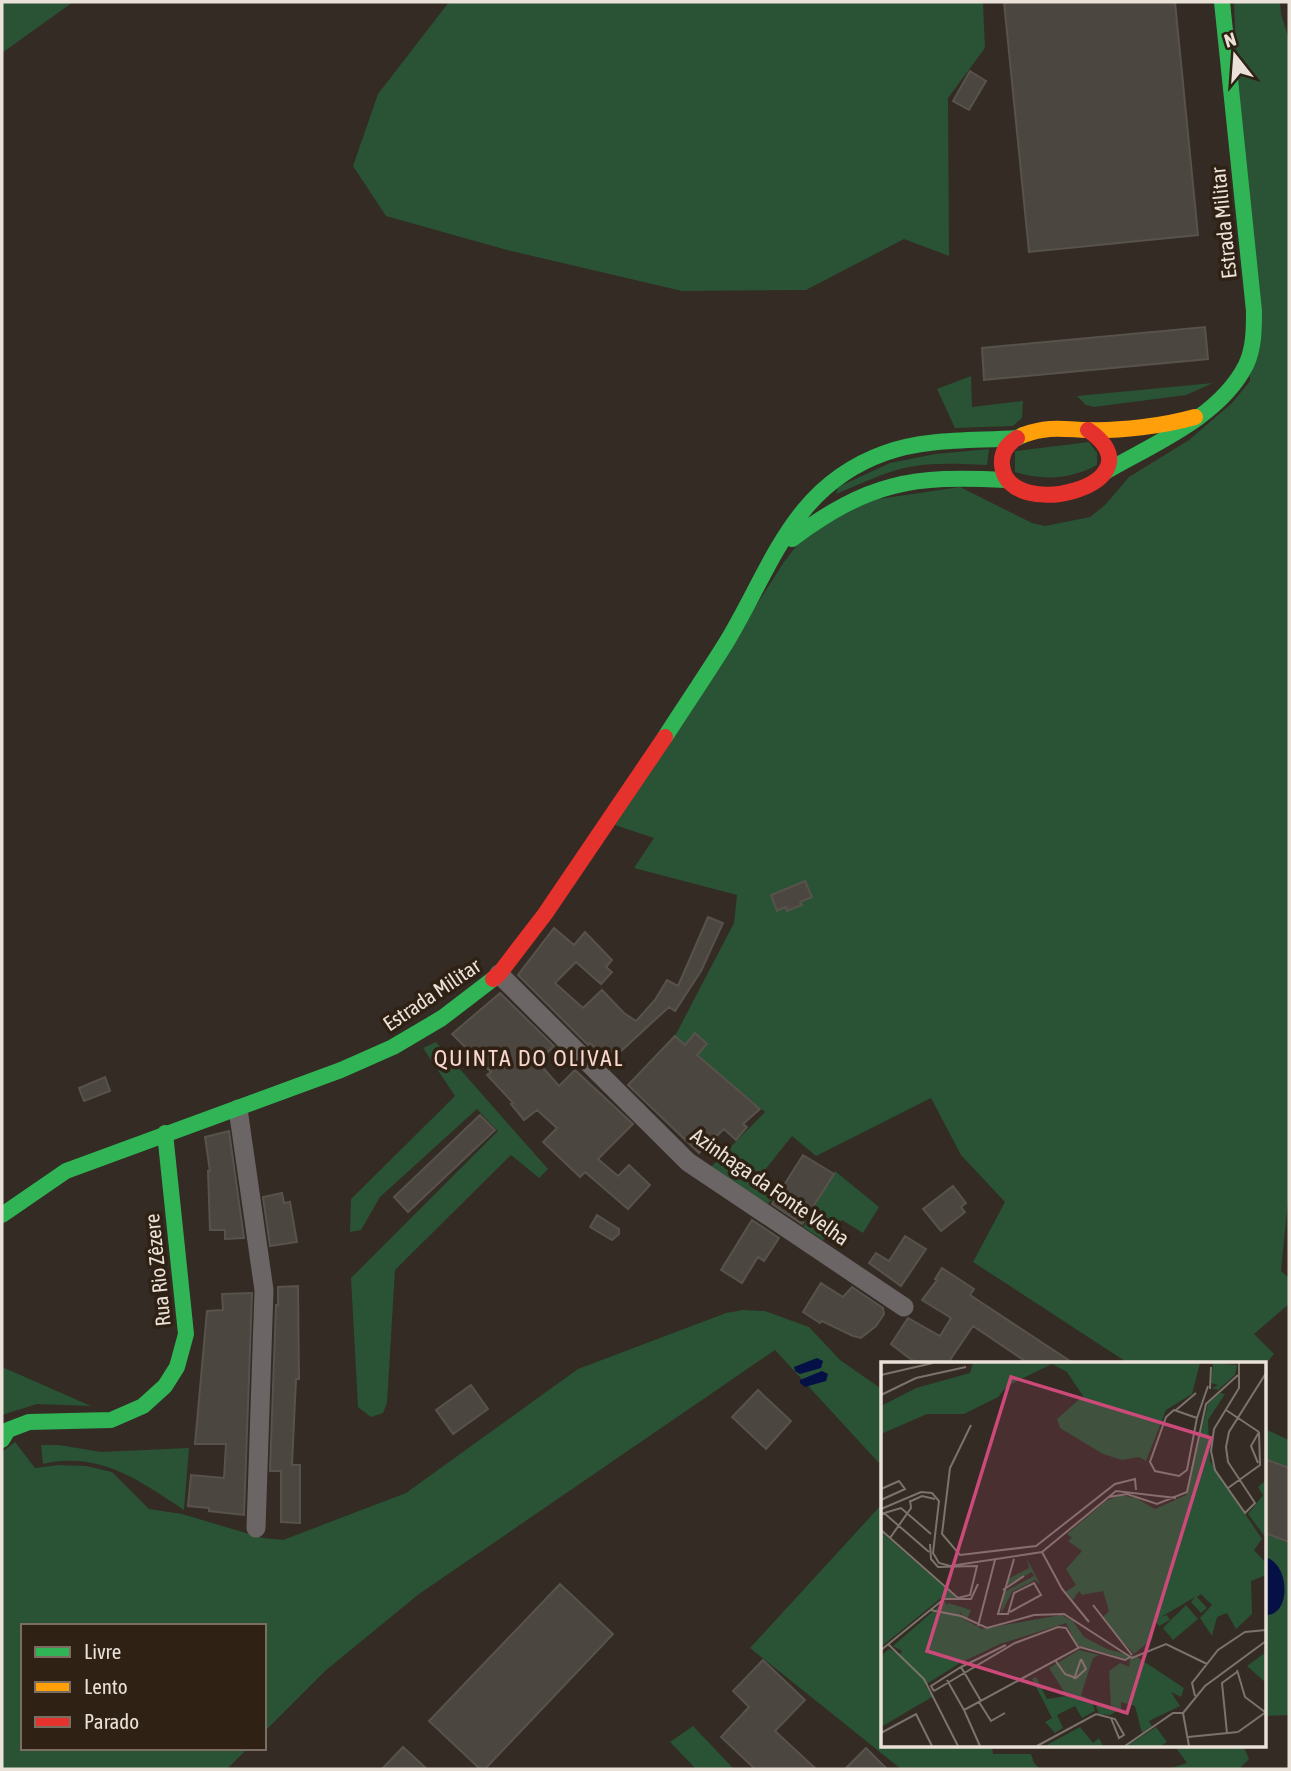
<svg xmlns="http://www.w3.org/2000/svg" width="1291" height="1771" font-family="'Asap Condensed',sans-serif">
<rect width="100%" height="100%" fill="#332b24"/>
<!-- green -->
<path fill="#295334" d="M2 2H73L2 53Z
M449 2H983L985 48 948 98 949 256 904 239 806 290 682 291 507 250 386 216 353 166 378 94Z
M1234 2H1280L1281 14 1289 40V1190L1281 1271 1289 1278V1304L1254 1334 1274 1354 1265 1365V1363H1128L973 1262 1005 1202 961 1155 931 1098 816 1156 792 1136 760 1176 777 1193 768 1204 709 1169 765 1112 675 1036 734 923 737 895 634 868 654 838 615 825 784 562 798 544 858 502 960 487 1032 523 1045 526 1090 517 1105 505 1129 477 1189 440 1232 403 1250 381Z
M971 376 972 407 1023 401 1022 418 1013 426 955 428 937 389Z
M1213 383 1186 395 1094 407 1086 405 1077 396Z
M1089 442 1097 453V465C1072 479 1042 481 1015 472V451Z
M989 449 987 465C960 464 931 462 904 468 880 474 858 485 836 494L838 487 890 463 935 454Z
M436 1042 548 1169 539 1178 511 1155 395 1270 387 1403 383 1413 371 1417 358 1407 351 1278 498 1131 477 1109 380 1197 361 1230 350 1232 351 1199 455 1096 423 1048Z
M835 1171 879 1207 863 1233 842 1220 823 1240 803 1227Z
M743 1310 765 1311 809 1327 840 1360 883 1390V1462H878L775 1350 419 1594 325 1671 264 1732V1626H23V1748H248L227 1769H2V1452L15 1442 35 1468 59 1465 86 1466 112 1472 149 1509 182 1514 263 1538 283 1540 406 1493 578 1369 726 1313Z
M2 1367 91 1406 37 1404 2 1415Z
M1265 1429 1289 1440V1715L1265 1716Z
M41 1445H59L101 1452 189 1448 184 1510C139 1480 99 1451 43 1464Z
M883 1503V1745H992L993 1754H1031L1034 1763 1040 1769H901L750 1648Z
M693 1726 734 1769H696L670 1742Z
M1174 1745H1243L1249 1759 1239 1769H1168L1187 1763Z"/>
<!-- water -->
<path fill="#051046" d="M817 1358 823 1361 821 1368 800 1374 795 1371 794 1367Z
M822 1371 828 1374 826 1381 805 1387 800 1383V1380Z
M1265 1557C1291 1564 1291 1617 1265 1615Z"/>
<!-- building -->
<path fill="#4c4640" stroke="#58524c" stroke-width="2" d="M1004 2H1175L1198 235 1029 252Z
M970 71 986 81 969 110 953 101Z
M1205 327 1208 359 984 380 982 348Z
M805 881 812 897 800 902 802 905 787 911 786 907 777 911 771 895Z
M708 917 723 923 701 971 675 1011 669 1007 609 1062 590 1043 588 1045 518 975 554 928 574 945 585 932 612 960 606 967 612 972 601 984 576 962 555 983 583 1008 602 990 624 1013 636 1021 655 1000 667 980 678 986Z
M500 993 554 1046 538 1062 559 1086 575 1070 633 1124 598 1159 618 1176 629 1165 650 1185 628 1209 585 1172 580 1177 543 1142 557 1128 537 1110 524 1120 511 1104 513 1103 487 1075 491 1072 452 1034Z
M695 1033 707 1044 697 1055 760 1109 743 1124 747 1127 736 1140 724 1129 699 1153 628 1085 675 1036 685 1045Z
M105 1077 110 1091 84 1101 79 1088Z
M480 1115 495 1130 408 1212 394 1197Z
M229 1131 244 1238 225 1239V1230H210L208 1171H210L205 1137Z
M803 1155 834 1174 802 1224 772 1204Z
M953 1186 966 1203 961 1207 965 1212 941 1231 923 1209Z
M282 1193 284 1203 290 1202 297 1242 270 1246 263 1197Z
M597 1215 619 1229V1234L612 1240 590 1227Z
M752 1220 779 1238 764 1261 758 1257 742 1283 721 1270Z
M905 1236 926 1249 901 1286 869 1263 876 1253 889 1261Z
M942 1268 974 1289 970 1295 1073 1363H1028L973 1326 948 1363H917L905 1355 891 1344 908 1318 940 1336 951 1318 922 1300 937 1280 935 1279Z
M821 1283 843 1297 852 1287 883 1308 884 1314 876 1326 861 1338 853 1336 822 1321 820 1323 803 1312Z
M298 1286 299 1379H296L292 1465H300V1523L281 1522V1471H270L276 1305H278V1287Z
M252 1293 244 1515 209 1511V1508L188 1506 191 1475 224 1478 226 1444H195L207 1311 223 1310 222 1294Z
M471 1385 488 1409 453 1434 436 1410Z
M758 1390 791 1421 766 1449 732 1417Z
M1265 1459 1289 1468V1542L1265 1533Z
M560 1584 613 1634 485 1769H480L429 1721Z
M763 1660 805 1700 775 1731 816 1769H755L721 1737 749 1707 733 1691Z
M403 1747 427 1769H382Z
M866 1748 887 1769H845Z"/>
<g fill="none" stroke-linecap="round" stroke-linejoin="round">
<!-- street -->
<path stroke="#6b6665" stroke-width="19" d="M499 974 688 1162 904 1307
M238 1109 264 1290 256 1528"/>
<!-- fast -->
<path stroke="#30b455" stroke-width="16" d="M1105 472C1153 444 1220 417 1246 365 1254 348 1254 329 1254 311L1222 2
M792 539C869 482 912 475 1006 480
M665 737C685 706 706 675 726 643 772 567 792 486 885 453 926 438 974 441 1017 438L1023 435
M2 1215 66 1171 341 1070 393 1047 442 1018 493 979
M2 1440 8 1430 29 1422 111 1420 143 1406 165 1386 177 1367 186 1334 165 1133"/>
<!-- slow -->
<path stroke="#ff9f0a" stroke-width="16" d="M1023 435C1048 426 1062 429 1087 430 1121 431 1163 426 1195 417"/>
<!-- jam -->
<path stroke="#e5322d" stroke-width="16" d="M1017 438C1007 444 1001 453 1002 465 1007 525 1165 484 1088 430
M493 979 499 974 545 914 665 737"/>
</g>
<g text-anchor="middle" stroke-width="7" stroke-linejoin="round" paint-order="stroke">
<!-- street labels -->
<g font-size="21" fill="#eae1d8" stroke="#2f2114">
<text transform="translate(1224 223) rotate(-96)" y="7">Estrada Militar</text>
<text transform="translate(432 995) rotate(-34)" y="7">Estrada Militar</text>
<text transform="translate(770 1187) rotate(35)" y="7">Azinhaga da Fonte Velha</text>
<text transform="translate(158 1270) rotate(-96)" y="7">Rua Rio Zêzere</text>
</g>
<!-- neighbourhood labels -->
<g font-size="23" letter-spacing="2" fill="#fad7d0" stroke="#2f2114">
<text x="529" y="1066">QUINTA DO OLIVAL</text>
</g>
</g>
<!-- overview -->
<g transform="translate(881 1362)">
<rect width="385" height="385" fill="#332b24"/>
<path d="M92 1H319L311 32 285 48 265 99 258 95 241 98 222 92 179 66 176 57 202 34 186 10 171 2 126 24 117 35 83 52H46L0 72V44L35 26 89 11ZM332 1 356 3 354 13 337 28 331 26 337 23 330 21ZM339 31 344 32 327 58 329 99 381 177 373 188 385 201V213L370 219 371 252 355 267 346 251 336 255 331 274 319 256 331 243 320 232 316 235 326 246 320 251 310 240 314 235 280 255 286 253 289 258 278 264 274 259 271 277 253 292 221 256 228 249 222 229 201 233 198 229 192 238 184 230 195 223 185 207 201 189 187 179 191 176 186 172 225 139 239 133 255 136 274 147 305 133 327 42ZM385 118V176L367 152 382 133 377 125ZM0 170 77 237 60 236 0 285ZM146 197 159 222 154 218 131 230 120 252 123 230 153 214 151 210 127 223V217L148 206ZM64 239 66 244 67 241 90 248 86 258 78 249 81 256 101 267 180 253 192 259 203 275 226 287 256 295 303 326 300 335 290 330 299 344 268 359 271 364 261 371 254 344 240 340V347L229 353 218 352 215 344H230L228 309 239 301 248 305 249 298 196 283 185 261 119 282 79 301 44 323 51 335 0 365V294L8 287 19 292 21 289 12 284ZM305 243 317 257 292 278 282 266ZM198 288 218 293 212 296 200 333 211 339 214 349 201 356 194 344 176 353 182 366 174 371 164 360 171 356 151 317 155 315 166 337 186 334 168 306ZM385 290V321L366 304ZM199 365 212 381 218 376 222 384H164ZM275 365 286 380 280 384H246Z" fill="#295334"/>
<path fill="none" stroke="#7c746c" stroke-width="2" d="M358 1V26L333 67 330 89 334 108 364 151 374 141 347 100 345 85 348 70 385 11M0 13 52 1M329 27 330 5M0 33 35 16 85 5M293 48 316 56 306 108 298 114 274 109 269 100 285 55ZM295 48 315 31M345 48 378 70M316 56 327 24M90 63 69 106 61 172 79 193 155 184 234 122 254 117 255 128M377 101 370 84 378 70M347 126 379 103 378 70M0 127 18 119 24 127 0 138M228 135 246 132 276 142 306 130 325 42 357 13M30 139 41 134 54 137M0 147 40 130 51 131 58 139 52 191 58 201 69 204 161 190 235 129 295 136M3 151 48 190M0 152 20 146 50 172M0 168 77 236 89 233 96 204 57 205 50 197 49 182M9 176 30 146 29 138M161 190 181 227 208 260M122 228 143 214M212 243 251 293M49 248 80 254 106 266 153 253 183 252 251 296 285 282 326 302M129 250 160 233 153 221 133 231 127 252H117L133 197M97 264 114 198M7 282 43 317 77 384M0 288 63 237H90L97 222M174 298 184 312 195 316 205 307 200 297M80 305 125 283M356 308 364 335 384 350M193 317 200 297M66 318 83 348M53 329 134 281 177 265 185 266 197 285M53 329 50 324 80 305 100 339M314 334 311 321 337 288 364 270 385 268M98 340 110 359 124 351M302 351 324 324 385 279M302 351 308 384M357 370 385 350M0 371 35 352 51 384M346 371 341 321 356 310M307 375 357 370M99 384 83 348 199 285 244 298 249 295M156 384 215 352 234 357 243 373 238 376 230 356M244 384 292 351H302"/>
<path fill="#cc4a7a" fill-opacity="0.15" stroke="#cc4a7a" stroke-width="3.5" d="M130 15 330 76 246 351 46 289Z"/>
<rect width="385" height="385" fill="none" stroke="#eae1d8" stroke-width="3.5"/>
</g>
<!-- border -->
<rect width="1291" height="1771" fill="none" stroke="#eae1d8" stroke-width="7"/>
<!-- legend -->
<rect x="21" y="1624" width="245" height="126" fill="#2f2114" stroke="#7a6e62" stroke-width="2"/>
<rect x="35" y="1647" width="35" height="10" fill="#30b455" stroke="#7a6e62" stroke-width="2"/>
<text x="84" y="1659" font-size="21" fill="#eae1d8">Livre</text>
<rect x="35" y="1682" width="35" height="10" fill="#ff9f0a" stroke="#7a6e62" stroke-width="2"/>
<text x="84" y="1694" font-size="21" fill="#eae1d8">Lento</text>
<rect x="35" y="1717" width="35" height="10" fill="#e5322d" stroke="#7a6e62" stroke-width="2"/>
<text x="84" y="1729" font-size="21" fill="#eae1d8">Parado</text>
<!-- north arrow -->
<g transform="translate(1235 56) rotate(343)" stroke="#2f2114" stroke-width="5" paint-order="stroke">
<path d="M0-5L12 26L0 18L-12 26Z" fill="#eae1d8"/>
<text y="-10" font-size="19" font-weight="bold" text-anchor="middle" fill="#eae1d8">N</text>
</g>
</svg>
